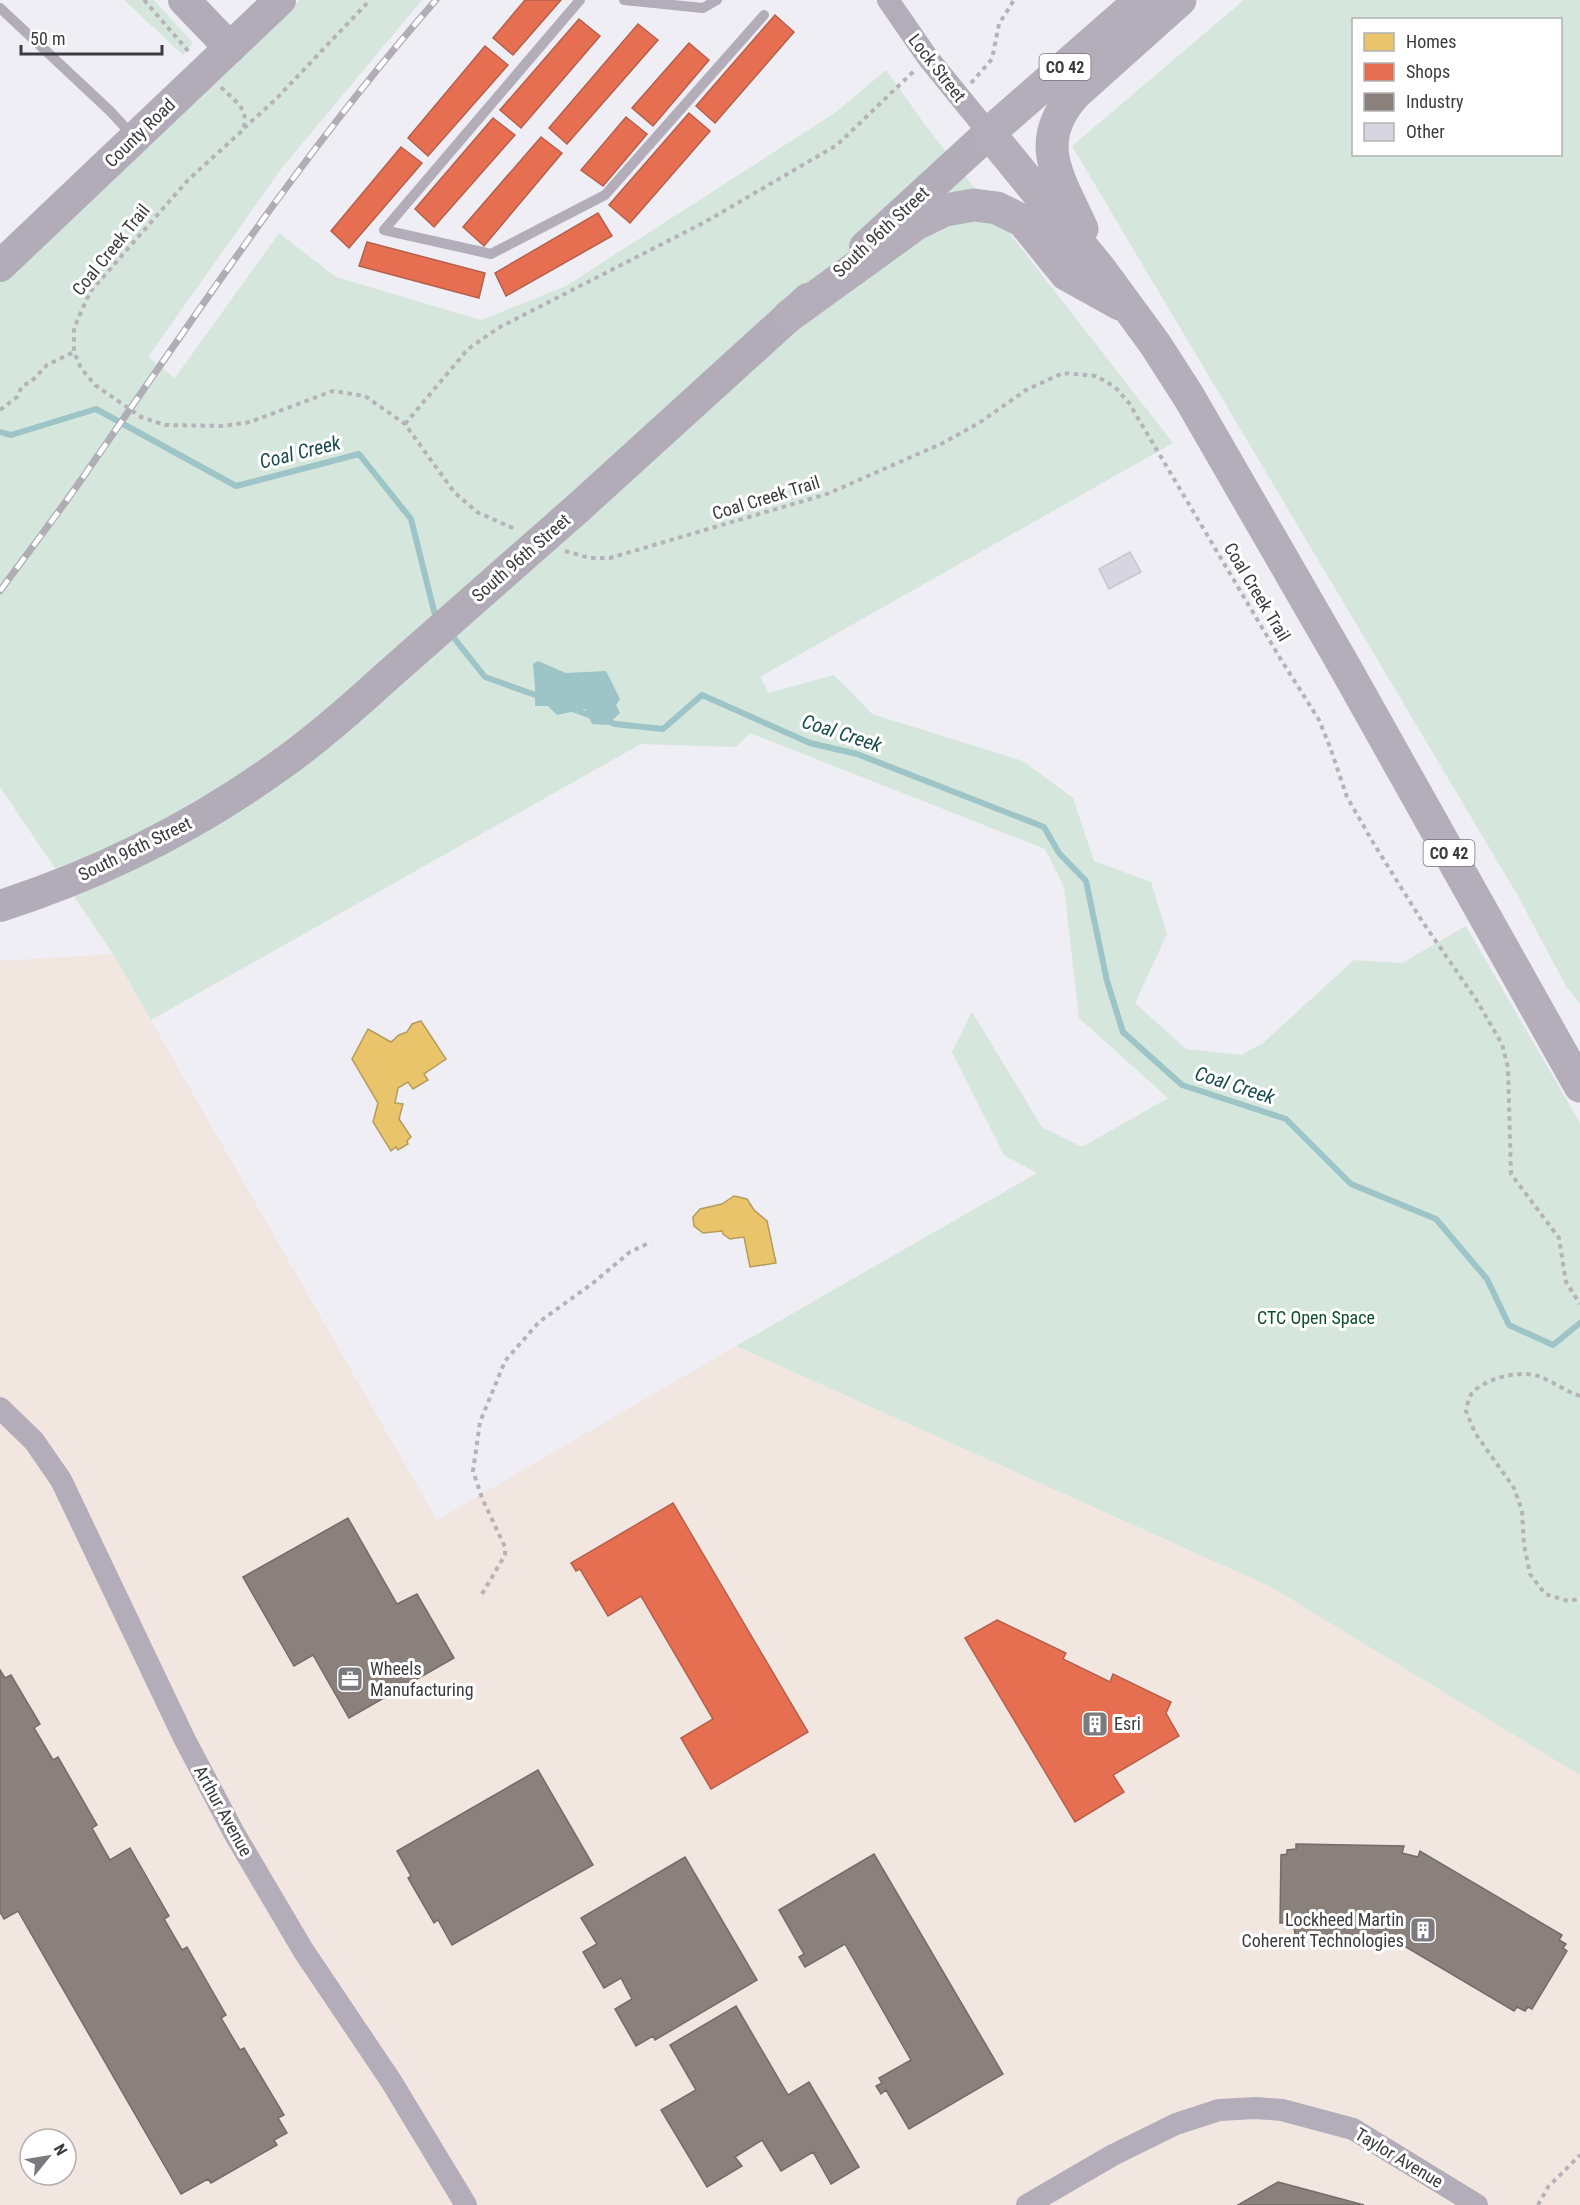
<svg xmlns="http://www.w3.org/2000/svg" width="1580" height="2205" font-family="'Roboto Condensed',sans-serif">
<rect width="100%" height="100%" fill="#efeef4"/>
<!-- industrial -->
<path fill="#f2e6e1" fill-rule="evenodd" d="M113 954 437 1520 736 1346 1271 1587 1580 1775V2205H0V961ZM30 2139H66V2175H30Z"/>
<!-- green -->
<path fill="#d5e6dc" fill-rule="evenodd" d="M124 0H154L193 43 183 55Z
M300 0H422L281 169 148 357 175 378 279 233 336 277 481 320 566 286 836 112 886 70 926 126 1173 443 760 677 769 693 834 675 872 714 1023 761 1073 798 1094 861 1151 882 1167 934 1135 1003 1186 1049 1241 1055 1263 1043 1354 960 1402 963 1466 926 1580 1123V1775L1271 1587 736 1346 1037 1173 1004 1155 952 1052 972 1012 1042 1127 1082 1147 1168 1098 1079 1018 1064 887 1045 849 750 733 736 747 641 744 151 1020 113 954 0 787V283Z
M1244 0H1580V1004L1566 986 1518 896 1072 146ZM1354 20H1560V154H1354Z"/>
<!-- water -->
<path fill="#9dc4c6" d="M538 661 566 673 606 671 620 699 616 705 620 713 607 725 592 724 585 709 557 715 548 706H535V687L533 664Z"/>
<!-- homes -->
<path fill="#e9c46a" stroke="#b59b5d" stroke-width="1.5" d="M421 1021 446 1059 424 1074 428 1080 413 1089 408 1082 398 1088 395 1103 403 1104 399 1119 411 1137 407 1141 408 1144 398 1150 396 1147 391 1151 373 1122 378 1103 352 1059 368 1029 391 1042 399 1035 407 1032 412 1024Z
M734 1196 747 1199 754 1210 767 1221 776 1263 750 1267 744 1237 730 1239 723 1234 722 1231 703 1233 694 1226 693 1217 700 1209 722 1204Z"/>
<!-- shops -->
<path fill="#e76f51" stroke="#b4604c" stroke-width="1.5" d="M525 0H561L513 55 493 38Z
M775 15 794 32 715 123 696 106Z
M579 19 600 36 521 128 500 110Z
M638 24 658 40 567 144 549 128Z
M689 43 709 60 653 126 632 108Z
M485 46 508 65 428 156 408 138Z
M689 113 710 131 630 223 609 205Z
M626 117 647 134 603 186 581 170Z
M493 118 515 135 434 227 415 209Z
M541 137 562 153 484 246 463 227Z
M401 147 422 163 349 248 331 231Z
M598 213 612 236 506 296 495 273Z
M367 242 485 273 479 298 359 266Z
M673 1503 808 1732 711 1789 681 1738 713 1719 641 1596 608 1616 580 1569 576 1571 571 1563Z
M997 1620 1066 1653 1063 1659 1110 1682 1113 1674 1171 1702 1166 1713 1179 1736 1113 1775 1124 1792 1075 1822 965 1638Z"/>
<!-- industry -->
<path fill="#8a817c" stroke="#736c6a" stroke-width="1.5" d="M348 1518 397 1604 417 1594 454 1658 349 1718 313 1655 294 1666 243 1577Z
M0 1670 5 1678 11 1675 40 1724 34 1728 53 1760 58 1757 97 1825 92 1828 110 1860 130 1848 169 1916 164 1919 182 1950 187 1947 226 2015 221 2018 240 2050 244 2048 284 2115 278 2118 287 2133 274 2140 277 2145 211 2183 208 2179 181 2194 18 1911 4 1919 0 1912Z
M538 1770 593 1865 452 1945 438 1920 434 1923 408 1878 411 1876 397 1851Z
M1296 1844 1404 1846 1402 1853 1418 1857 1420 1851 1562 1935 1559 1940 1566 1944 1563 1948 1567 1951 1532 2009 1528 2007 1525 2011 1517 2007 1514 2011 1394 1940 1396 1937 1379 1932 1377 1936 1295 1934 1294 1928H1285V1923H1280L1281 1855 1287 1854V1850L1296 1849Z
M874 1854 1003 2074 909 2129 886 2090 881 2094 876 2086 882 2083 879 2078 911 2060 845 1944 805 1967 799 1957 804 1954 779 1910Z
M685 1857 757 1980 655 2040 653 2036 636 2046 615 2009 632 1999 621 1978 604 1988 583 1952 597 1944 581 1918Z
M736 2006 788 2095 809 2082 859 2167 831 2184 813 2152 781 2171 762 2140 735 2157 742 2166 707 2187 661 2110 696 2090 670 2045Z
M1278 2182 1364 2205H1238Z"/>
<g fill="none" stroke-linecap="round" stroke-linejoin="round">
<!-- stream -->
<path stroke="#9dc4c6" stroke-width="6" d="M0 432 11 435 96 409 236 486 359 454 411 519 435 615 439 620
M450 633 485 677 541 697
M570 708 594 717
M604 720 615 724 663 729 702 695 810 743 857 754 1044 827 1059 853 1086 881 1107 981 1123 1032 1182 1085 1286 1119 1351 1184 1436 1219 1487 1279 1509 1325 1553 1345 1580 1323"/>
</g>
<!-- building -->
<path fill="#d7d6e0" stroke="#c6c5ca" stroke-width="1.5" d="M1130 552 1141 572 1109 589 1099 569Z"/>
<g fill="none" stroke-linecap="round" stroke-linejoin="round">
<!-- path -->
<path stroke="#b5b2ba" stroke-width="4" stroke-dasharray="4.5 4.5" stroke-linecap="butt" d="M144 0 190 53
M971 83 992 59 999 24 1014 0
M221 87C235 102 250 108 243 130L188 180 90 292 74 328V352L81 368 95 385 124 405 141 417 165 425 222 426 250 422 333 391 365 396 405 424 454 492 477 512 517 530
M244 128 275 100 370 0
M0 410 17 397 22 386 32 381 47 365 74 352
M405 424 468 349 500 327 705 222 837 145 914 71
M565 551 590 558H610L827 494 943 443 979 423 1026 390 1063 373 1096 376 1115 387 1129 403 1280 658 1319 720 1330 747 1347 797 1374 844 1422 921 1477 1001 1502 1044 1508 1068 1511 1174 1559 1238 1566 1282 1580 1304
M1580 1396C1565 1391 1552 1381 1538 1376 1519 1370 1486 1378 1472 1393 1469 1397 1467 1405 1466 1411L1475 1433 1514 1488 1522 1511 1524 1545 1530 1574 1545 1594 1568 1601 1580 1599
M482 1594 505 1555V1547L482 1498 473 1471 480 1422 505 1361 539 1322 593 1283 630 1252 651 1242
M1538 2205 1548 2187 1580 2155"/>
<!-- lane -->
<path stroke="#b2adb8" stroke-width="10" d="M580 0 384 230 491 254 605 195 764 15
M624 0 703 8 717 0
M0 8 110 111 134 137"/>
<!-- street -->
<path stroke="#b2adb8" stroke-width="22" d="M888 0 928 58 989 133
M0 1408 34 1441 61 1480 184 1738 234 1833 303 1950 391 2081 466 2205
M1027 2205 1113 2155 1176 2124 1219 2110 1256 2108 1282 2110 1353 2129 1477 2205"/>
<!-- secondary -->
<path stroke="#b1acb8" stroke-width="32" d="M184 0 230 48
M865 247 989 133
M0 266 280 0
M578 508 808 299
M0 906C99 874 192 828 276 768 315 741 350 710 385 678"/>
<!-- primary -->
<path stroke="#b4aeba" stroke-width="33" d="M1141 0 989 133 1100 269 1155 344 1189 397 1342 662 1580 1086
M1082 229C1060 179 1031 143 1075 94L1180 0
M789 316 916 224 945 210 974 205 997 208 1023 221 1066 274 1120 304"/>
<defs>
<path id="rail" d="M0 591C29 551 60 511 88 470 199 310 307 147 436 0"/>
</defs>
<!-- rail casing -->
<use href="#rail" stroke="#b0adb5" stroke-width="7"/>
<!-- rail -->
<use href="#rail" stroke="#fff" stroke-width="4.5" stroke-dasharray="14" stroke-linecap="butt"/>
<!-- secondary-bridge -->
<path stroke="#b1acb8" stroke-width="32" d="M385 678 578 508"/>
</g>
<!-- icons -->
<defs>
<symbol id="office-square" viewBox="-11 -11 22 22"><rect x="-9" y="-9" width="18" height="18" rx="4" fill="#7b7a7f" stroke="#fff"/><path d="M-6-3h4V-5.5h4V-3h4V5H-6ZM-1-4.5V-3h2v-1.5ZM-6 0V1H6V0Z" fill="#fff"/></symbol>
<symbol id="building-square" viewBox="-11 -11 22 22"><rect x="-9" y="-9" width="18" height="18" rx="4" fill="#7b7a7f" stroke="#fff"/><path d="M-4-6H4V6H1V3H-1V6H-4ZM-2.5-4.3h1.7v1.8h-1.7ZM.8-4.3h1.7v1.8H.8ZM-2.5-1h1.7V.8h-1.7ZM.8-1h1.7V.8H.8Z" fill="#fff"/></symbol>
</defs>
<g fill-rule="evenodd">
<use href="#office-square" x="335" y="1664" width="30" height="30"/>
<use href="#building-square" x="1080" y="1709" width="30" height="30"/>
<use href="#building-square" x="1408" y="1915" width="30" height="30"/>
</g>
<g text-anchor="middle" stroke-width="6" stroke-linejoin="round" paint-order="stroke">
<!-- shield labels -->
<g fill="#fff" stroke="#767679" stroke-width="1.5">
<rect x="1039.5" y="54" width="51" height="26" rx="4.5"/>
<rect x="1423.5" y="840" width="51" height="26" rx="4.5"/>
</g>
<g font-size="16" font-weight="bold" fill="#3c3c40">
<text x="1065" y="73">CO 42</text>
<text x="1449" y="859">CO 42</text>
</g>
<!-- street labels -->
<g font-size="18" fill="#3c3c40" stroke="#fff">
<text transform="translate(937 68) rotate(52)" y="6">Lock Street</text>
<text transform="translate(140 133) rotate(-44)" y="6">County Road</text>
<text transform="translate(881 232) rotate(-43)" y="6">South 96th Street</text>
<text transform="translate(111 250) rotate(-51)" y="6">Coal Creek Trail</text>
<text transform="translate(766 498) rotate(-17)" y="6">Coal Creek Trail</text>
<text transform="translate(521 558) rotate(-41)" y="6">South 96th Street</text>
<text transform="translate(1257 592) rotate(59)" y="6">Coal Creek Trail</text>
<text transform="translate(135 849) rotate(-26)" y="6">South 96th Street</text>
<text transform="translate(223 1811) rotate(61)" y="6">Arthur Avenue</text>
<text transform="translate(1399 2158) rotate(31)" y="6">Taylor Avenue</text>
</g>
<!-- park labels -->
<g font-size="18" fill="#0e4e29" stroke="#fff">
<text x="1316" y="1324">CTC Open Space</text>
</g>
<!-- poi labels -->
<g font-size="18" fill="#3c3c40" stroke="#fff" text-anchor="start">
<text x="370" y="1675">Wheels<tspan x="370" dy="21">Manufacturing</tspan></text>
<text x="1114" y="1730">Esri</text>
<text x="1404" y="1926" text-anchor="end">Lockheed Martin<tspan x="1404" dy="21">Coherent Technologies</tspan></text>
</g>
<!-- water labels -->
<g font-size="20" font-style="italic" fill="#1b4d4e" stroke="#fff">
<text transform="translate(300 452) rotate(-14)" y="7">Coal Creek</text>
<text transform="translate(842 733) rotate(18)" y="7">Coal Creek</text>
<text transform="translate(1235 1085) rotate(18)" y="7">Coal Creek</text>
</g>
</g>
<!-- legend -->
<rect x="1352" y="18" width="210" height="138" fill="#ffffff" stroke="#b1b1b3" stroke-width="1.5"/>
<rect x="1364" y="33" width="30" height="18" fill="#e9c46a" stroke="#b1b1b3" stroke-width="1.5"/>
<text x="1406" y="48" font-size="18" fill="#3c3c40">Homes</text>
<rect x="1364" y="63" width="30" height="18" fill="#e76f51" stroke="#b1b1b3" stroke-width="1.5"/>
<text x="1406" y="78" font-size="18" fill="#3c3c40">Shops</text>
<rect x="1364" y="93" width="30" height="18" fill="#8a817c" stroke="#b1b1b3" stroke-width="1.5"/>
<text x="1406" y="108" font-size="18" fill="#3c3c40">Industry</text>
<rect x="1364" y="123" width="30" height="18" fill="#d7d6e0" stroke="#b1b1b3" stroke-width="1.5"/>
<text x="1406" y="138" font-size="18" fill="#3c3c40">Other</text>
<!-- north arrow -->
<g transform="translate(48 2157) rotate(60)"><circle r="28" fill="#ffffff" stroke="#b1b1b3" stroke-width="1.5"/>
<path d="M0-4.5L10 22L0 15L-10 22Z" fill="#7b7a7f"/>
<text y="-9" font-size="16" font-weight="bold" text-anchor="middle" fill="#3c3c40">N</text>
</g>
<!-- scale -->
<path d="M21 45v9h141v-9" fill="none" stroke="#3c3c40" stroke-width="3"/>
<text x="30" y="45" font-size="18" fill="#3c3c40" stroke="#ffffff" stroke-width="4.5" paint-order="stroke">50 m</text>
</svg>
